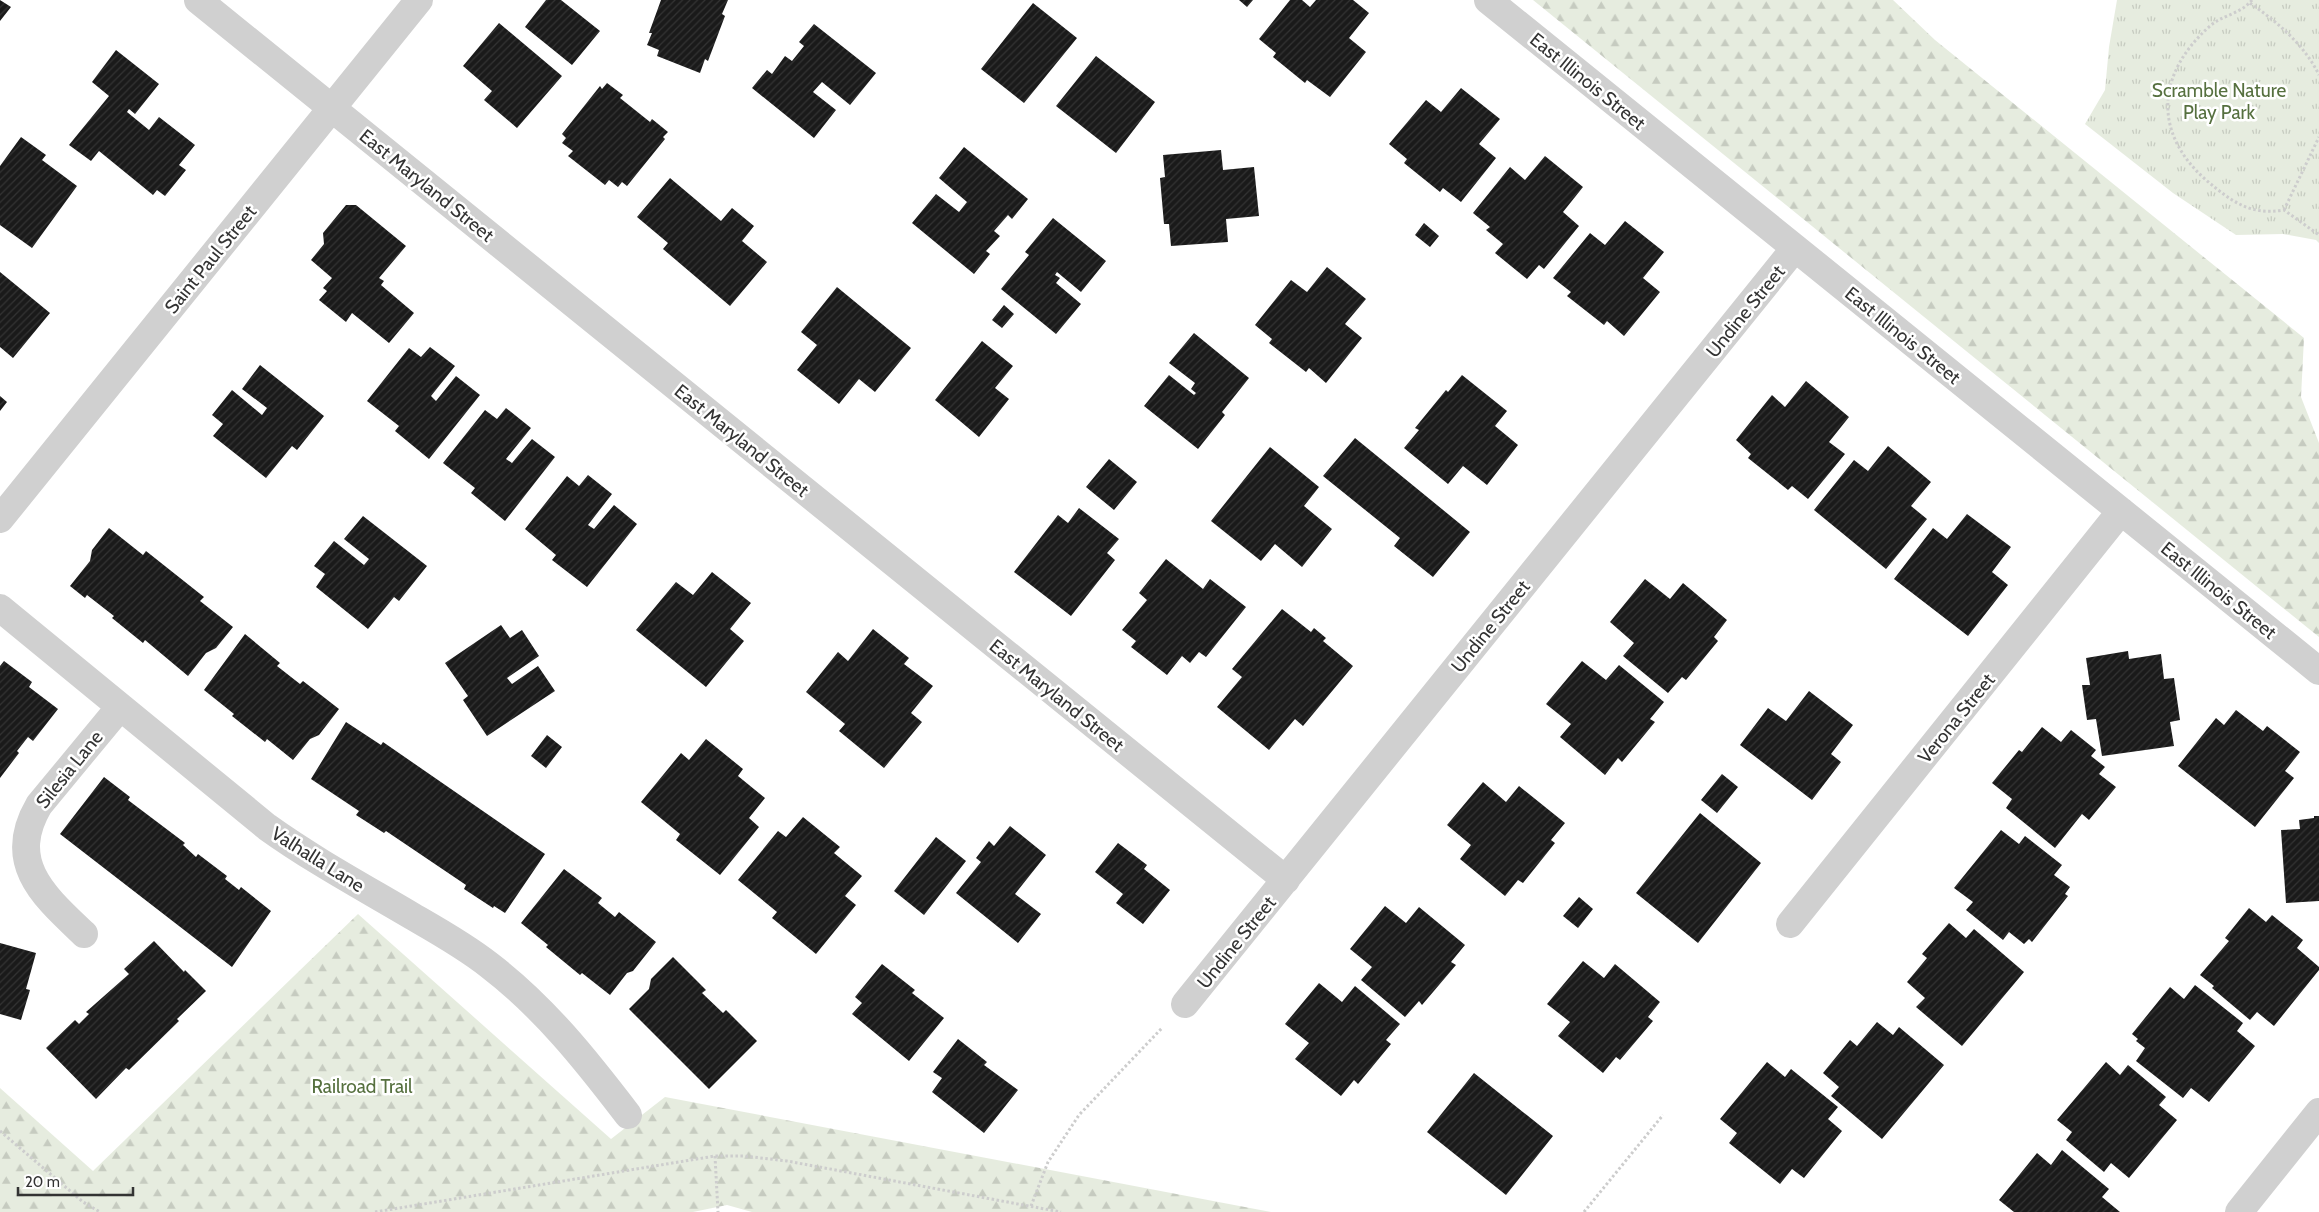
<svg xmlns="http://www.w3.org/2000/svg" width="2319" height="1212" font-family="Cabin,sans-serif">
<defs>
<pattern id="forest-firs" width="22" height="20" patternUnits="userSpaceOnUse" patternTransform="scale(1.25)"><rect width="22" height="20" fill="#e6ecdf"/><path d="M5 1l3.5 6h-7zM16 11l3.5 6h-7z" fill="#c6cbc0"/></pattern>
<pattern id="park-tufts" width="24" height="20" patternUnits="userSpaceOnUse" patternTransform="scale(1.25)"><rect width="24" height="20" fill="#e6ecdf"/><path d="M3 7l-1-3M5 7V3M7 7l1-3M15 17l-1-3M17 17v-4M19 17l1-3" fill="none" stroke="#c6cbc0"/></pattern>
<pattern id="building-hatch" width="6" height="6" patternUnits="userSpaceOnUse" patternTransform="scale(1.25)"><rect width="6" height="6" fill="#1a1a1a"/><path d="M-1 1l2-2M0 6l6-6M5 7l2-2" fill="none" stroke="#333"/></pattern>
</defs>
<rect width="100%" height="100%" fill="#fff"/>
<!-- forest -->
<path fill="url(#forest-firs)" d="M1533 0H1893L1935 40 2304 338 2301 397 2319 443V637Z
M358 914 611 1139 665 1097 1271 1212H752L727 1205 693 1212H0V1088L93 1171Z"/>
<!-- park -->
<path fill="url(#park-tufts)" d="M2117 0H2319V243L2316 240 2283 234 2236 235 2173 193 2085 124 2105 90 2109 47Z"/>
<!-- building -->
<path fill="url(#building-hatch)" d="M0 0 11 7 0 21Z
M546 0H561L600 31 572 65 525 27Z
M661 0H728L722 14 725 16 708 61 705 59 700 73 657 56 659 50 647 45 652 33H649Z
M1239 0H1253L1247 7Z
M1290 0H1302L1310 7 1316 0H1353L1369 13 1349 38 1366 52 1330 97 1307 80 1305 83 1273 57 1276 53 1259 39Z
M1033 3 1077 38 1024 103 981 69Z
M499 23 562 76 517 128 484 100 492 91 463 66Z
M814 24 876 73 850 105 822 82 813 92 836 110 814 138 752 88 767 70 772 74 785 56 792 61 804 46 799 42Z
M116 50 159 84 135 114 129 109 127 112 149 130 159 117 195 145 179 165 186 170 165 196 157 190 153 195 99 151 91 161 69 145 109 96 92 82Z
M1096 56 1155 102 1116 153 1056 106Z
M607 83 623 95 620 98 650 122 652 119 668 132 663 137 665 139 627 186 622 182 618 187 609 180 605 185 568 156 573 151 562 143 566 138 562 134 600 86 602 89Z
M1461 88 1500 119 1479 144 1496 158 1461 202 1443 188 1440 192 1404 163 1407 159 1389 144 1426 100 1441 112Z
M21 137 46 155 42 160 77 186 32 248 0 225V166Z
M964 147 1028 199 1012 219 1008 215 994 231 1000 236 986 251 990 254 974 274 912 223 936 194 959 212 967 202 939 178Z
M1221 150 1223 170 1254 167 1259 216 1226 219 1228 242 1171 246 1169 224H1164L1160 178 1165 177 1163 155Z
M1545 156 1583 187 1563 212 1579 226 1544 269 1539 265 1527 279 1495 253 1503 244 1486 230 1490 227 1473 213 1510 167 1525 180Z
M670 178 721 221 732 208 754 226 742 241 767 262 730 306 663 249 668 243 637 217Z
M346 205H356L406 246 379 278 384 281 381 285 414 313 389 343 352 313 346 322 319 300 327 291 323 288 332 278 311 260 324 244 323 233Z
M1053 218 1106 261 1081 292 1057 272 1055 275 1060 278 1056 283 1081 304 1056 334 1001 289 1029 255 1025 252Z
M1625 221 1664 252 1643 278 1660 292 1624 336 1607 321 1604 325 1567 296 1571 292 1553 278 1590 233 1605 245Z
M1424 223 1439 236 1430 247 1415 235Z
M1327 267 1366 299 1345 324 1362 338 1326 383 1309 368 1306 372 1269 343 1272 339 1255 325 1291 280 1307 292Z
M0 272 50 313 13 358 0 347Z
M837 287 911 348 875 392 859 379 839 404 797 370 817 345 801 332Z
M1004 305 1014 314 1002 328 992 320Z
M1194 333 1249 378 1222 412 1225 415 1198 449 1144 406 1169 375 1194 395 1196 393 1191 389 1195 383 1169 363Z
M982 341 1013 366 995 388 1009 399 979 437 935 400Z
M430 347 455 366 431 396 436 401 456 376 480 395 429 459 395 431 399 426 367 401 409 348 421 357Z
M260 365 324 416 297 450 292 446 266 478 213 436 223 424 212 415 232 390 262 415 267 408 242 389Z
M1462 375 1507 411 1495 426 1518 445 1487 485 1463 466 1448 484 1404 448 1419 430 1415 428 1446 390 1448 392Z
M1806 381 1849 417 1829 442 1845 454 1808 499 1792 486 1788 490 1748 458 1751 454 1736 440 1772 395 1785 407Z
M0 396 7 402 0 411Z
M506 408 531 428 506 459 512 463 532 439 555 457 505 521 471 493 475 488 443 463 485 410 497 419Z
M1355 438 1470 532 1433 577 1394 546 1400 538 1323 476Z
M1888 446 1931 482 1911 506 1927 519 1886 569 1814 510 1854 460 1868 471Z
M1270 447 1319 487 1304 506 1332 529 1302 567 1275 544 1261 561 1211 521Z
M1109 459 1137 482 1114 510 1086 487Z
M588 475 612 494 588 525 594 529 614 505 637 524 587 587 552 560 556 555 525 529 567 476 579 486Z
M1079 508 1119 539 1107 553 1115 560 1071 616 1014 572 1058 515 1068 523Z
M1967 514 2011 547 1992 572 2008 585 1968 636 1894 579 1933 528 1947 539Z
M363 516 427 566 399 601 394 597 368 629 316 587 325 574 314 566 334 541 364 565 369 559 344 539Z
M109 528 143 555 146 551 204 597 200 601 233 627 216 648 206 653 188 676 145 640 143 643 112 618 114 616 87 595 85 598 70 586 90 561 92 550Z
M1166 559 1203 589 1210 579 1246 607 1206 657 1199 652 1190 663 1182 656 1167 675 1131 647 1136 641 1122 630 1147 600 1139 593Z
M712 572 751 603 730 629 744 641 706 687 636 630 676 582 693 595Z
M1645 579 1670 599 1683 583 1727 620 1714 637 1718 641 1686 680 1682 677 1668 693 1623 656 1634 643 1610 622Z
M1282 609 1311 632 1314 628 1326 638 1323 641 1353 666 1303 726 1295 719 1269 750 1217 707 1242 677 1232 669Z
M501 625 510 638 522 630 539 656 507 678 512 684 538 666 555 691 487 736 463 700 468 696 445 663Z
M873 629 909 658 904 664 933 686 911 713 922 722 884 768 839 731 845 724 806 692 838 652 848 661Z
M245 634 280 663 277 666 300 684 303 681 339 709 319 735 310 739 293 760 267 739 265 742 232 716 234 714 204 690Z
M2128 651 2129 659 2161 654 2164 679 2174 678 2180 720 2170 722 2174 746 2102 756 2096 719 2087 720 2082 685H2090L2086 658Z
M4 661 32 682 29 687 58 709 33 741 28 737 17 751 19 753 0 778V666Z
M1582 661 1606 680 1619 665 1664 702 1650 719 1655 722 1622 762 1618 758 1605 775 1560 737 1571 724 1546 704Z
M1809 691 1853 725 1831 754 1841 762 1812 800 1740 745 1768 708 1786 721Z
M2236 710 2263 731 2267 726 2300 752 2285 771 2294 778 2255 827 2178 766 2216 718 2224 725Z
M346 722 381 745 383 742 545 854 505 913 494 906 493 908 464 889 466 885 386 831 384 833 356 815 359 811 311 779Z
M2042 727 2061 742 2071 730 2096 750 2091 756 2105 767 2099 774 2116 787 2089 820 2082 814 2055 848 2006 808 2012 799 1992 783 2019 750 2022 752Z
M547 735 562 747 546 768 531 756Z
M706 739 743 769 738 776 765 798 749 818 759 827 720 875 676 840 680 834 641 802 681 753 689 760Z
M1722 774 1738 787 1717 813 1701 800Z
M104 777 130 797 128 800 185 843 183 845 196 857 198 854 227 876 225 879 239 890 241 887 271 911 232 967 60 834Z
M1483 782 1506 802 1519 786 1565 823 1551 840 1555 843 1523 883 1518 880 1505 896 1460 859 1471 845 1447 825Z
M1700 813 1761 863 1698 943 1636 893Z
M2314 816H2319V901L2286 903 2281 830 2300 829 2299 820 2314 818Z
M803 817 840 847 834 853 862 876 845 896 856 905 816 954 772 918 777 912 738 880 778 831 786 837Z
M1010 826 1046 855 1015 894 1041 914 1018 943 956 893 981 862 976 858 989 841 994 846Z
M2001 830 2019 844 2025 836 2062 865 2054 875 2070 887 2065 894 2068 896 2032 942 2029 939 2024 944 2009 932 2003 940 1966 910 1973 902 1954 888Z
M936 837 966 861 924 915 894 891Z
M1118 843 1147 865 1144 869 1170 890 1143 924 1116 903 1123 894 1095 872Z
M564 869 602 898 598 903 615 917 619 912 656 942 633 971 627 973 610 995 582 973 580 975 546 947 548 945 521 923Z
M1579 897 1593 909 1578 928 1563 916Z
M1385 906 1406 923 1419 907 1465 945 1451 962 1456 965 1422 1005 1419 1001 1405 1017 1361 980 1372 967 1350 949Z
M2249 908 2266 922 2272 915 2303 940 2297 948 2319 967V970L2274 1026 2257 1012 2250 1020 2212 988 2214 986 2200 975 2229 941 2225 938Z
M1949 923 1966 938 1974 929 2024 972 1962 1046 1916 1007 1925 998 1907 982 1927 958 1922 954Z
M154 941 184 972 185 970 206 991 177 1019 179 1021 129 1070 126 1068 96 1099 46 1048 75 1020 79 1024 89 1014 86 1012 129 974 124 969Z
M0 943 36 953 26 989 30 990 21 1020 0 1014Z
M673 957 706 990 702 993 723 1013 726 1010 757 1041 709 1089 629 1009 649 989 651 979Z
M1583 961 1604 978 1615 964 1660 1002 1648 1017 1653 1021 1620 1060 1616 1057 1603 1073 1558 1036 1570 1022 1547 1004Z
M882 964 915 990 912 993 944 1018 909 1061 852 1014 862 1003 855 997Z
M1319 983 1342 1002 1355 986 1400 1024 1386 1040 1391 1044 1358 1084 1354 1080 1341 1096 1295 1059 1309 1043 1285 1024Z
M2195 985 2243 1023 2237 1031 2255 1046 2209 1102 2191 1088 2183 1098 2136 1061 2145 1048 2136 1041 2138 1039 2132 1034 2170 987 2184 999Z
M1877 1022 1893 1035 1899 1027 1944 1065 1882 1139 1831 1096 1839 1087 1823 1073 1850 1040 1857 1046Z
M958 1039 987 1062 984 1065 1018 1090 984 1133 932 1092 942 1078 933 1072Z
M1767 1062 1785 1077 1791 1069 1838 1107 1828 1119 1842 1131 1804 1178 1792 1169 1780 1184 1729 1143 1737 1133 1720 1119Z
M2106 1062 2120 1075 2128 1065 2166 1097 2159 1105 2177 1120 2129 1178 2111 1163 2104 1172 2066 1140 2072 1132 2057 1120Z
M1474 1073 1553 1136 1506 1195 1427 1132Z
M2062 1150 2109 1189 2102 1197 2120 1212H2014L1999 1200 2037 1153 2051 1165Z"/>
<g fill="none" stroke-linecap="round" stroke-linejoin="round">
<!-- path -->
<path stroke="#cdcdcd" stroke-width="3" stroke-dasharray="2.5 2.5" stroke-linecap="butt" d="M2252 0C2241 14 2222 15 2210 26 2157 73 2152 132 2206 180 2231 201 2250 216 2284 210L2319 235
M2250 3C2277 22 2304 44 2319 75
M2284 210 2319 137
M0 1131 83 1202 100 1212
M715 1156 718 1212
M1031 1206 1048 1162 1079 1115 1162 1028
M375 1212 715 1156H744L787 1161 1061 1212
M1584 1212 1663 1115"/>
<!-- street -->
<path stroke="#d0d0d0" stroke-width="28" d="M198 0 1286 880
M1488 0 2319 671
M0 519 419 0
M0 608 267 827C313 860 363 887 412 916 438 931 465 946 489 965 544 1007 586 1060 628 1115
M1790 924 2121 511
M84 934C44 896 5 863 39 805L120 707
M1185 1004 1795 248
M2239 1212 2319 1112"/>
</g>
<g text-anchor="middle" stroke-width="5" stroke-linejoin="round" paint-order="stroke">
<!-- street labels -->
<g font-size="19" fill="#333" stroke="#fff">
<text transform="translate(1588 81) rotate(39)" y="7">East Illinois Street</text>
<text transform="translate(427 185) rotate(39)" y="7">East Maryland Street</text>
<text transform="translate(210 259) rotate(-51)" y="7">Saint Paul Street</text>
<text transform="translate(1745 311) rotate(-51)" y="7">Undine Street</text>
<text transform="translate(1903 335) rotate(39)" y="7">East Illinois Street</text>
<text transform="translate(742 440) rotate(39)" y="7">East Maryland Street</text>
<text transform="translate(2219 590) rotate(39)" y="7">East Illinois Street</text>
<text transform="translate(1490 626) rotate(-51)" y="7">Undine Street</text>
<text transform="translate(1057 695) rotate(39)" y="7">East Maryland Street</text>
<text transform="translate(1956 718) rotate(-51)" y="7">Verona Street</text>
<text transform="translate(69 769) rotate(-51)" y="7">Silesia Lane</text>
<text transform="translate(318 859) rotate(32)" y="7">Valhalla Lane</text>
<text transform="translate(1236 942) rotate(-51)" y="7">Undine Street</text>
</g>
<!-- park labels -->
<g font-size="19" fill="#56703f" stroke="#fff">
<text x="2219" y="97">Scramble Nature<tspan x="2219" dy="22">Play Park</tspan></text>
<text x="362" y="1093">Railroad Trail</text>
</g>
</g>
<!-- scale -->
<path d="M18 1187v8h115v-8" fill="none" stroke="#333333" stroke-width="2.5"/>
<text x="25" y="1187" font-size="15" fill="#333333" stroke="#ffffff" stroke-width="4" paint-order="stroke">20 m</text>
</svg>
